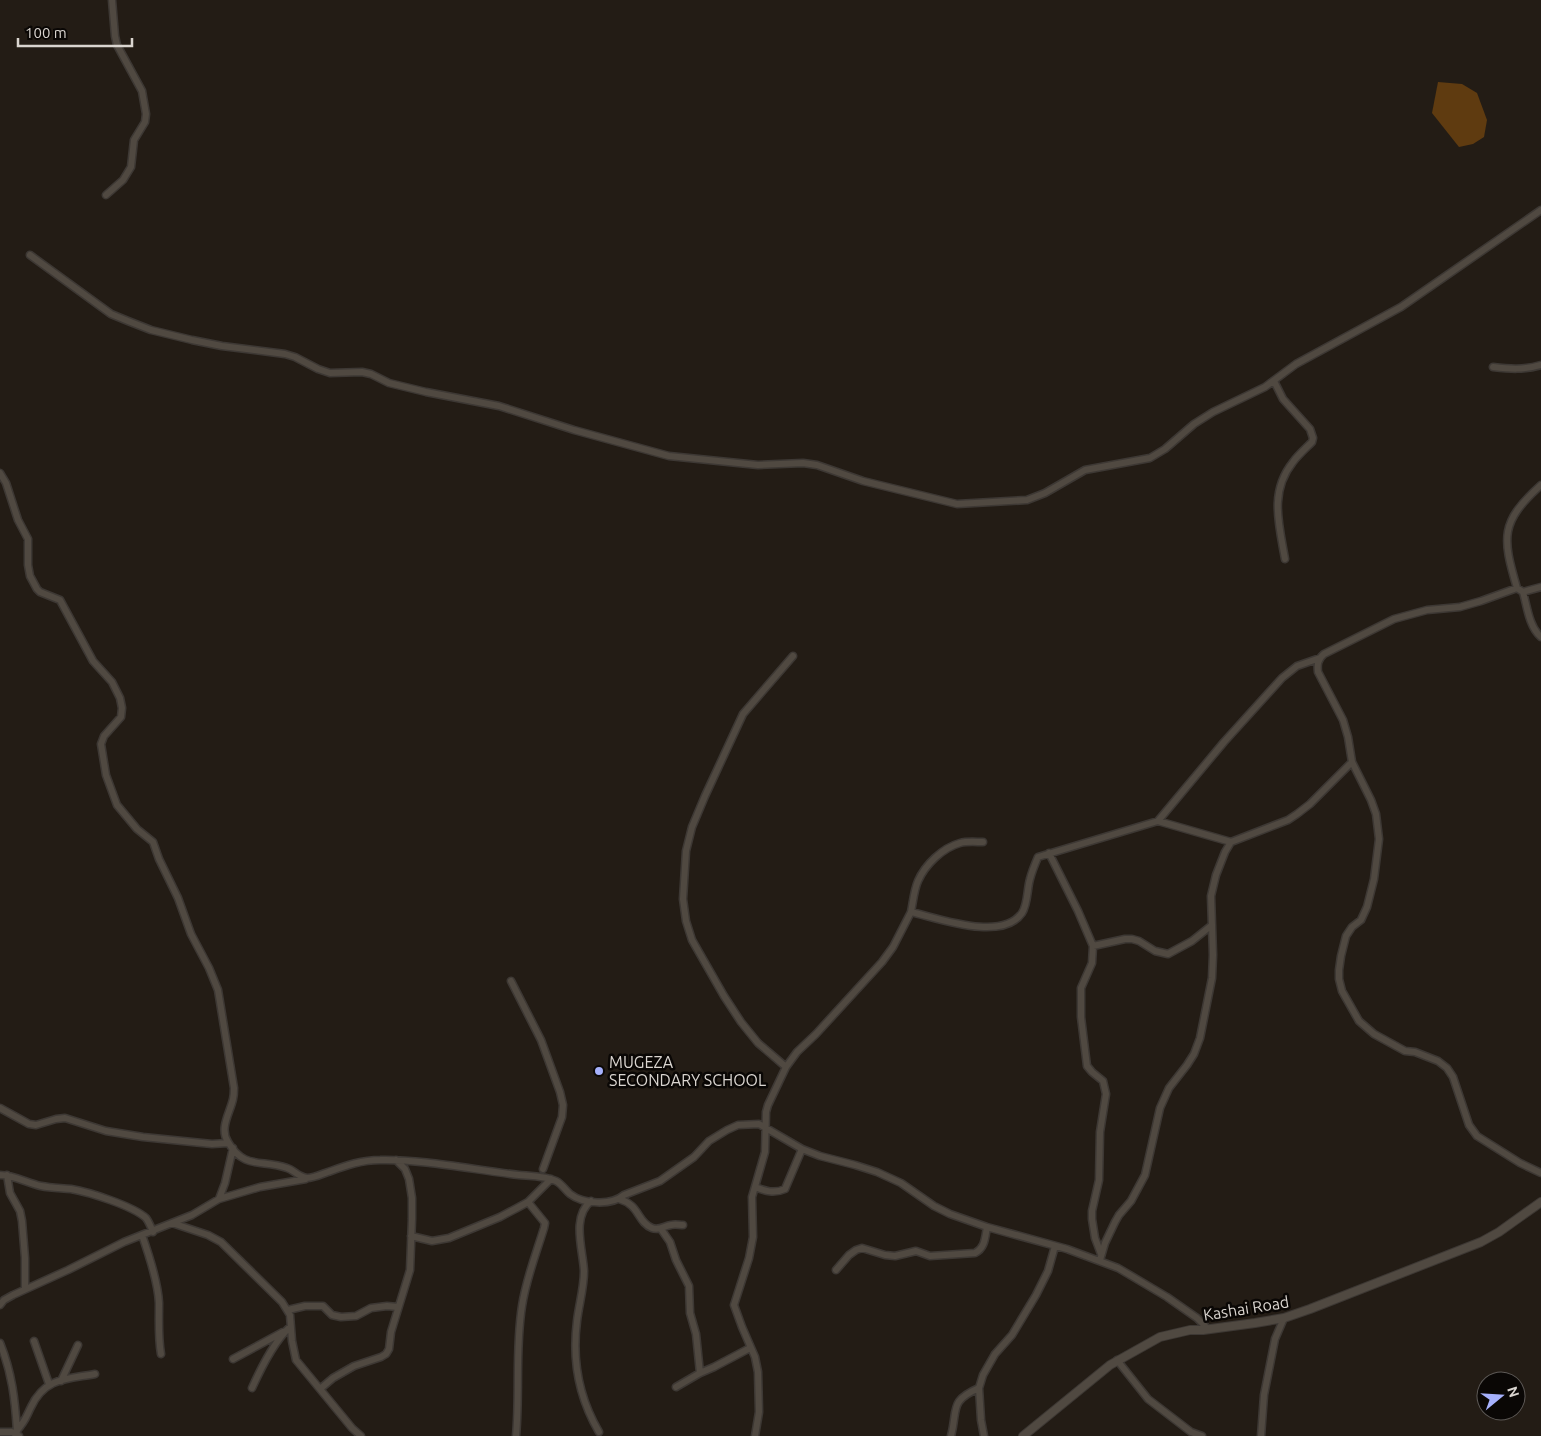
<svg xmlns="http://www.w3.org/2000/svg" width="1541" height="1436" font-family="Ubuntu,sans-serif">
<rect width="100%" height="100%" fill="#231c15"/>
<!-- forest -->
<path fill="#5f3b10" d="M1438 82 1462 84 1477 93 1487 120 1484 137 1473 144 1459 147 1432 113Z"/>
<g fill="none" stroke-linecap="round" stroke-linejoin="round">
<defs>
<path id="minor" d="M106 195 123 180 131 167 134 140 145 122 146 114 142 91 117 45 115 36 112 0
M30 255 100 306 111 314 128 321 151 330 192 340 222 346 285 354 295 357 318 369 330 373 362 372 371 374 389 383 426 392 499 406 574 430 669 456 758 465 803 463 817 465 863 481 957 504 1027 500 1045 493 1085 470 1150 458 1165 449 1194 424 1213 412 1265 387 1296 364 1401 307 1541 210
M1493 367C1510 369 1524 370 1541 365
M1274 381 1283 399 1310 429 1313 438 1312 442C1306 448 1298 455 1293 462 1269 492 1279 524 1285 559
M0 473 6 483 18 520 28 539V565L30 576 37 589 40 592 60 600 93 661 112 682 120 698 122 708 121 717 104 736 101 744 106 775 117 805 137 829 153 842 159 859 178 898 191 934 209 968 218 990 234 1088C234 1091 234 1095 233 1099 230 1113 219 1128 228 1142 244 1170 262 1159 287 1168 294 1170 298 1177 307 1178 314 1178 322 1174 328 1172 345 1166 361 1160 380 1160 424 1159 474 1170 519 1175 530 1176 546 1176 556 1181 562 1184 565 1190 570 1194 583 1204 611 1206 624 1195L660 1181 694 1157 709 1141 727 1130 738 1125 759 1124 802 1149 820 1156 855 1165 877 1172 901 1183 934 1206 950 1214 987 1227 1067 1249 1118 1268 1167 1297 1197 1318 1208 1329
M1541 485C1500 522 1502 537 1517 588L1523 592 1541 587
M1517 588 1481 601 1460 607 1427 610 1394 619 1324 654C1318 659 1317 664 1318 672L1343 720 1348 737 1352 762 1371 800 1376 814 1379 839 1374 879 1367 907 1361 920 1352 927 1346 936 1341 956 1339 970V979L1342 991 1359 1021 1374 1034 1405 1051 1415 1052 1438 1061 1447 1068 1453 1077 1469 1125 1477 1136 1520 1163 1541 1173
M1523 592C1527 606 1529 627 1541 637
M1158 821 1224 742 1282 678 1297 666 1320 658
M1049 853 1078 911 1093 946 1092 963 1081 988V1017L1087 1066 1092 1072 1103 1081 1106 1094 1100 1132 1099 1180 1092 1211V1219L1095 1238 1101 1254
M911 912C913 902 914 890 918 881 925 865 942 848 960 843 967 841 976 842 983 842
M1093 946 1125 939H1132L1139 941 1155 951 1168 954 1192 941 1212 925
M511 981 541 1040 560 1092 563 1105 562 1117 543 1169
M786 1067 758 1043 741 1022 724 996 692 940 686 921 683 899 686 851 692 827 705 796 743 714 793 656
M0 1108 29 1124 36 1125 56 1119 65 1118 106 1131 143 1137 212 1144 228 1143
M0 1175C14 1175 27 1183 41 1186 51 1188 61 1188 71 1189 89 1192 133 1206 146 1218 149 1222 151 1227 153 1232
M7 1175 10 1193 20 1211 22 1221 25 1258V1289
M755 1187C765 1191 774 1194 785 1189L802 1149
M219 1199 225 1183 233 1148
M619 1199C640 1205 637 1222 652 1228 659 1231 664 1226 671 1225 675 1224 679 1225 683 1225
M591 1201C571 1217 583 1250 584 1271 584 1288 579 1304 577 1321 572 1360 579 1398 599 1432
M172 1223 208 1235 221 1242 282 1302 290 1315 292 1341 296 1360 352 1428 361 1436
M661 1229 670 1242 676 1260 689 1286 690 1313 696 1334 700 1373
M142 1235C149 1255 158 1282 159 1303 159 1321 158 1337 161 1354
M411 1236 432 1241 449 1238 500 1217 517 1208 528 1202 551 1179
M1100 1260 1105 1243 1115 1222 1119 1215 1131 1201 1145 1175 1160 1108 1169 1088 1187 1065 1194 1054 1200 1038 1212 978 1213 955 1211 896 1216 875 1225 852 1231 842
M836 1270 849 1255 856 1250 862 1248 885 1255 895 1256 916 1251 930 1256 975 1253C985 1248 985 1238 987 1227
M0 1305 4 1300 13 1295 68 1270 124 1242 192 1215 219 1199 260 1187 306 1179
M288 1310 305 1306H323L332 1315 341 1317 356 1316 371 1308 387 1306 398 1307
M34 1341 49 1384
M0 1343C12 1373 15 1399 17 1431
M233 1359 283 1332
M1117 1360 1148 1399 1191 1432 1202 1436
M61 1381 78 1345
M676 1387 700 1373 714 1367 750 1348
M252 1388C261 1368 274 1341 290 1327
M320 1389 333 1378 354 1366 381 1357 386 1354 389 1349 391 1332 410 1270 412 1219V1198L409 1179 405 1169 396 1160
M17 1430C25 1422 26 1417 31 1407 45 1377 68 1379 95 1374
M0 1432H12L19 1436
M516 1436C520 1393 515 1349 522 1306 526 1279 536 1254 544 1228L545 1223 528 1202
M755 1436 759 1412 758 1372 755 1357 742 1327 734 1305 749 1258 753 1237 752 1197 765 1152 766 1112 768 1105 786 1067 797 1052 816 1034 882 962 893 947 911 912C938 918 1002 942 1022 913 1028 904 1027 889 1030 879 1032 871 1035 864 1038 857L1158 821 1231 842 1288 820 1297 814 1310 804 1352 762
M951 1436C958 1409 949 1401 979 1388
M984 1436 981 1420 979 1388 983 1375 995 1354 1012 1335 1036 1295 1048 1271 1055 1246
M1261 1436 1264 1395 1275 1339 1284 1318"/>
<path id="tertiary" d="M1023 1436 1110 1365 1160 1337 1190 1330H1203L1255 1323 1284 1318 1310 1309 1481 1242 1499 1232 1541 1202"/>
</defs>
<!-- minor casing -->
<use href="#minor" stroke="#3d3834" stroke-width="9"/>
<!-- tertiary casing -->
<use href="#tertiary" stroke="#3d3834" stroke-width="10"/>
<!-- minor -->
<use href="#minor" stroke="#504941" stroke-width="6"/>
<!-- tertiary -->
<use href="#tertiary" stroke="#504941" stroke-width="8"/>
</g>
<!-- markers -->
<circle fill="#a6b1fc" stroke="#0a0705" stroke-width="2" cx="599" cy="1071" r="5"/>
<g text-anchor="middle" stroke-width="5" stroke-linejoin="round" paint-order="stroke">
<!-- poi labels -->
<g font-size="16" fill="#dad5d0" stroke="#0a0705" text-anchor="start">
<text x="609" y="1068">MUGEZA<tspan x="609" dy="18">SECONDARY SCHOOL</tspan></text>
</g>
<!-- street labels -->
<g font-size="16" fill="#dad5d0" stroke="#0a0705">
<text transform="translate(1246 1308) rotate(-9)" y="6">Kashai Road</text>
</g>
</g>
<!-- north arrow -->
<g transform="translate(1501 1396) rotate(72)"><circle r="24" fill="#0a0705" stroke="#5d5956"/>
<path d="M0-4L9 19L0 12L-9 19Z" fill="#a6b1fc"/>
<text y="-8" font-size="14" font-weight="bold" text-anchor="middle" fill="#dad5d0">N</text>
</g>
<!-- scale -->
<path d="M18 38v8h114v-8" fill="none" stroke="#dad5d0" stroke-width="2.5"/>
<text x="25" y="38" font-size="15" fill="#dad5d0" stroke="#0a0705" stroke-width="4" paint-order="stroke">100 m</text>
</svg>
